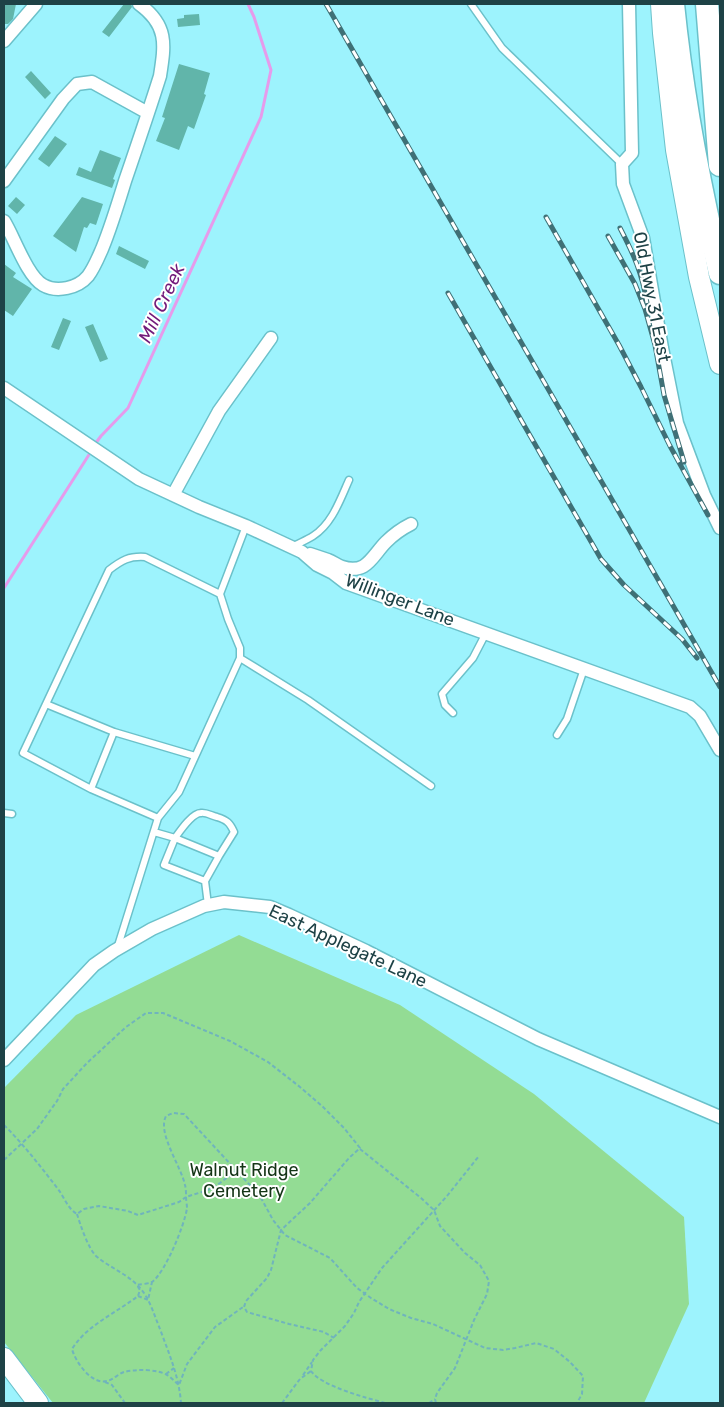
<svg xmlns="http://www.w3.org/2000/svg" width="724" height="1407" font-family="Rubik,sans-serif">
<rect width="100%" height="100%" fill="#9df3fd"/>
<!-- green -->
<path fill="#93dc94" d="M239 935 400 1005 534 1094 684 1217 689 1304 644 1403H53L4 1342V1088L76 1015Z"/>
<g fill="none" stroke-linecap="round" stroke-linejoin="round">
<!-- stream -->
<path stroke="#e69beb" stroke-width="3" d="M95 444 101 436 128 408 261 117 271 70 254 17 248 4
M4 588 92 450"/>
</g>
<!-- building -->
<path fill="#61b5aa" d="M4 4H16L13 19 8 24H4Z
M124 4H131L132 7 109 37 102 32Z
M199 14 200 25 178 27 177 19 184 18V15Z
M179 64 210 73 204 94 206 95 194 129 188 126 179 150 156 141 165 118 162 117Z
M31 71 51 93 45 99 25 77Z
M55 136 67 144 49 167 38 159Z
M100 150 121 158 113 179 115 180 112 188 76 175 79 167 91 172Z
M16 197 25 205 17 214 8 206Z
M82 197 103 204 96 225 90 223 87 228 84 227 76 252 53 236Z
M119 246 149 261 145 269 116 254Z
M4 264 16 273 13 277 32 289 13 316 4 310Z
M63 318 71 321 59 350 51 347Z
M93 324 108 359 100 362 85 327Z"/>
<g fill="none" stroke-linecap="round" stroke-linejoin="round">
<defs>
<path id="service" d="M471 4 502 48 622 164
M292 547C299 543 307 540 313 536 332 524 340 500 349 480
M240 658 308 700 431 786
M46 704 109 570C122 560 129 556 145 557L220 594
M453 713 445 705 442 694 473 658 486 633
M557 735 567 719 584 669
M91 789 23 753 46 704 114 732
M4 813 12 814
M158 818 91 789 114 732 195 756
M154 832 175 838C180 831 192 813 201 813 206 812 212 816 217 817 227 820 230 823 234 832L219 856
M205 881 219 856 175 838 164 865 205 881 208 905
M117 949 158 818 179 792 240 658V648L228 619 220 594 246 526"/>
<path id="minor" d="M629 4 632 153 622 164 623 184 643 238 662 348 677 423 704 495 720 528
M4 41 36 4
M4 181 63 99 77 84 92 82 148 113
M4 221C14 237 27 276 43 285 57 293 78 288 88 276 94 268 98 258 102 249 111 227 118 204 125 181 137 146 149 111 160 76 165 44 168 25 139 4
M4 388 139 479 199 507 246 526 302 552 317 565 333 573 346 583 690 707 700 716 720 750
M173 495 219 411 271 338
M310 554C316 556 322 558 328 560 333 562 337 565 342 567 367 575 372 556 386 542 393 535 401 529 411 524
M4 1060 94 965 114 951 152 929 204 906 224 902 270 907 289 915 366 951 538 1039 720 1117"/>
<path id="primary" d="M661 4 663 33 676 150 699 277 720 364
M4 1358 38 1403"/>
<path id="motorway" d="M673 4C682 94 699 184 720 273
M707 4 720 165"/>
</defs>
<!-- service casing -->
<use href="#service" stroke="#6bc1ca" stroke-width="9"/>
<!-- minor casing -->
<use href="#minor" stroke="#6bc1ca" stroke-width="15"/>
<!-- primary casing -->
<use href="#primary" stroke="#6bc1ca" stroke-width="22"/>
<!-- motorway casing -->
<use href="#motorway" stroke="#6bc1ca" stroke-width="25"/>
<!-- path -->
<path stroke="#70b4bc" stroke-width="2" stroke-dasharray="4 2.5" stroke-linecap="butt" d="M4 1125C24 1145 41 1167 58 1189 64 1197 68 1209 77 1214L84 1209 99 1206 128 1211 138 1215 179 1202 186 1197C186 1193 186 1188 185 1185 181 1166 157 1133 166 1116L173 1113 184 1114 260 1196 273 1220 285 1235 330 1258 357 1288 371 1298 389 1309 411 1318 433 1324 485 1348 503 1350 515 1348 536 1343 554 1349 570 1362 583 1376 582 1394 577 1403
M360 1149 421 1198 434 1210 440 1226 465 1253 480 1265 489 1281 487 1294 474 1320 455 1368 437 1393 435 1399 436 1403
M4 1160 37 1129 57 1101 63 1089 87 1063 126 1027 146 1013H163L230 1041 268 1062 300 1087 322 1106 344 1128 360 1148 349 1158 310 1203 281 1230 271 1270 267 1278 246 1301 244 1307 247 1312 289 1324 324 1332 334 1338
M237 1170 220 1183 208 1190 186 1197C186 1200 187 1205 187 1208 185 1224 165 1273 152 1282 148 1284 141 1284 137 1285L140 1290 138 1296C116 1313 87 1325 72 1349 75 1361 91 1385 107 1381 113 1380 118 1374 124 1372 135 1369 158 1369 167 1375 171 1377 175 1382 179 1385L187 1364 215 1327 243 1307
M77 1214C80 1224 88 1248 96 1256 110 1268 128 1274 140 1288 150 1299 154 1315 160 1329 169 1354 179 1376 181 1403
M138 1296 148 1300 152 1282
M166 1374 174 1368
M303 1375 312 1362
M105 1382 112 1385 125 1403
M282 1403 300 1379 311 1371
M385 1403C367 1398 321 1386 311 1371L313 1360 320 1351 345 1326 354 1313 359 1302 382 1268 447 1196 479 1156
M429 1403 435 1399"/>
<!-- service -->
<use href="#service" stroke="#fff" stroke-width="6"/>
<!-- minor -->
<use href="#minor" stroke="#fff" stroke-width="12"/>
<!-- primary -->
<use href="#primary" stroke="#fff" stroke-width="20"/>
<!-- motorway -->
<use href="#motorway" stroke="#fff" stroke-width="22"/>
<defs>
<path id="rail" d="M326 4 720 687
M546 217 619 345 641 387 670 446 708 515
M620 228C634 255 642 273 647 303
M608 236 635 284 645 309 655 345 664 395 684 462
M448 293 601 559 624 585 682 639 697 658"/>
</defs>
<!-- rail casing -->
<use href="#rail" stroke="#3f7076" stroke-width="5"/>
<!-- rail -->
<use href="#rail" stroke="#fff" stroke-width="3" stroke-dasharray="9" stroke-linecap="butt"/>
</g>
<g text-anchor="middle" stroke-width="4" stroke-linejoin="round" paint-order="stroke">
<!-- street labels -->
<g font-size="18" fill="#1e4246" stroke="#fff">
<text transform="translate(652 297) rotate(79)" y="6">Old Hwy 31 East</text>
<text transform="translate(400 600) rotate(21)" y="6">Willinger Lane</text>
<text transform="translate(348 946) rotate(25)" y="6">East Applegate Lane</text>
</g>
<!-- park labels -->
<g font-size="18" fill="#143516" stroke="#fff">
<text x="244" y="1176">Walnut Ridge<tspan x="244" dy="21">Cemetery</tspan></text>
</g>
<!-- water labels -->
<g font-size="19" font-style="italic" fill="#721a7a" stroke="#fff">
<text transform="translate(161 303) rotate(-65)" y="7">Mill Creek</text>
</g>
</g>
<!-- border -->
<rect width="724" height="1407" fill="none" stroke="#1e4246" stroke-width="10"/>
</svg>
